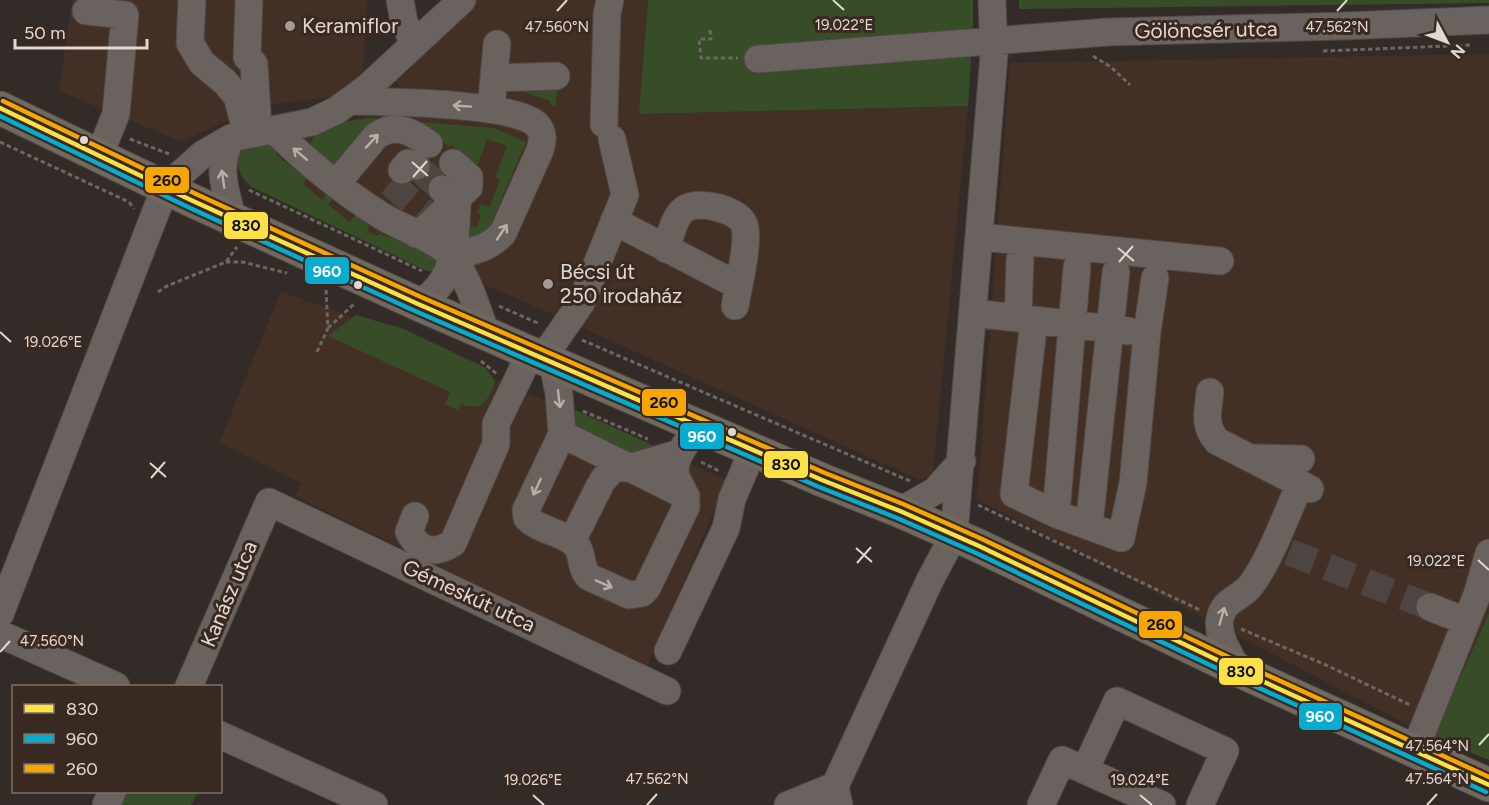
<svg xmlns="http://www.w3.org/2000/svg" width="1489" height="805" font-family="Figtree,sans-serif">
<rect width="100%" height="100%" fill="#332b27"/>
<!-- built -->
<path fill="#433024" d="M72 0H367L363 75 342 95 256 107 182 142 59 91Z
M471 0H648L640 114 968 106 933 474 920 480 554 315 260 186 266 166 279 150 295 141 321 128 348 120 371 115 380 116 401 87 390 77Z
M1489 54V613L1433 738 977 499 1010 63Z
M281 291 301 299 338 311 727 480 647 667 295 496 301 483 219 443Z"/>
<!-- green -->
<path fill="#364d27" d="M648 0H973V28L968 106 639 114Z
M1019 0H1489V3L1019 9Z
M557 85 556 106H552L550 101 512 88Z
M370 118 494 128 526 142 485 238 466 246 465 224 476 228 481 215 477 213 481 204 490 207 500 180 495 178 507 146 487 139 478 164 475 165 452 145 449 147 436 136 408 125 341 173 310 145 314 136 344 122Z
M266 142 275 149 277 155 284 162 297 166 307 177 303 184 322 200 330 192 335 197 328 204 349 222 355 216 358 215 369 225 367 231 376 236 380 234 433 252 440 257 435 271H427L250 186C239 175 233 161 244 148Z
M356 315 404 329 486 368 495 381C489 400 483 412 461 404L458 410 445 404 450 392 328 336Z
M569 407 661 449 641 458 570 432Z
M1489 613V760L1433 738Z
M123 792H198L191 805H117Z"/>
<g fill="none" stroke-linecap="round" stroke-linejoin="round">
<!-- minor-tunnel -->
<path stroke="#4d4541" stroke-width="27" stroke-dasharray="27 14" stroke-linecap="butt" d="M416 166 442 189
M390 183 424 212
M1289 552 1430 607"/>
<defs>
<path id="minor" d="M192 0 190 43 202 63 225 82 237 96 247 134
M249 0 247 57 254 64 258 128
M400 0 404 22 414 43
M86 11 125 15 116 114 99 156
M758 59 1108 32 1344 26 1489 20
M494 78 556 76
M349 101C386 102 510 102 536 124 544 132 543 140 540 150L503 233C487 251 472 249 453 258
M491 109 497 44
M604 124 607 14 610 0
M274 130C307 162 343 192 382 216 402 229 439 239 453 258 469 281 477 308 486 334
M231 138C216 169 225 188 233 220
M402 170 408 163 416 166
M341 188V178L376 136C396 122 412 132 429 144
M614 221 739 286
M416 234 423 231 469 187V177L453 163
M980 237 1220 261
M666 249C670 238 673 220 682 211 694 198 738 209 744 224 750 240 738 288 735 306
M418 304C456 282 455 245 457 205L455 200 442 189
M974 313 1128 331
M1018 318 1020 259
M1034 320 1014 494 1056 514 1121 538 1133 483 1147 333 1155 278
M542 359 581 303 625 195 612 139
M553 364 559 394 562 434 526 510 527 518C540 531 560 531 574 543 584 551 579 568 589 577L629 595 642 593 647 588 686 507C687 495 682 489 677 479 669 460 689 440 699 427
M1210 392C1208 412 1203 425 1217 441L1310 489
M562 434 686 496
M1257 458 1301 459
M603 480 610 472 617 468H629L680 453
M900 511 935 491 962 461
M1056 514 1077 267
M415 516 409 532C420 552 434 555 453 543L496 444V424L530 354
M1089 526 1116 272
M572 541 599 487
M1430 607 1465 621
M0 614 165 188 203 154 231 138 312 122 337 110 367 88 462 0
M0 634 116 686
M668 651 726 528 732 499 753 450
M1238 670C1230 655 1216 635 1220 618 1224 599 1242 598 1251 585 1270 560 1287 513 1300 484
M189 686 269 502 667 691
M220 735 374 805
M1414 752 1477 595 1489 553
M1085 770 1117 701 1225 751 1200 805
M106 805 112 792
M788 805 835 786
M839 805 835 786 930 580 954 535 994 55 992 0
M1041 805 1062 760 1162 805"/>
<path id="major" d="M0 108 193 201 418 304 822 480 900 511 979 546 1238 670 1489 785"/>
</defs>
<!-- minor casing -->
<use href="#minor" stroke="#4f4743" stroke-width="29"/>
<!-- major casing -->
<use href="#major" stroke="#4f4743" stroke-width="35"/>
<!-- path -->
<path stroke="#6d6763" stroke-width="3" stroke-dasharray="4.5 3" stroke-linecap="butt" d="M710 30 711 39H699L701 58H738
M1323 51 1472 45
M1093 56 1111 67 1130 85
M130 139 169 154
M0 142 129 202 134 209
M249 190 422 271
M226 262H242L287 273
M158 292 167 286 226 262 237 247
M499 306 540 324
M328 328 354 304
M582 340 910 481
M317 352 328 328 326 289
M481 361 497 374
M583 411 648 439
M701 462 719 471
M978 505 1200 610
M1241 629 1326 665 1410 705"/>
<!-- minor -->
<use href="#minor" stroke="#69625e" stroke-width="27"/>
<!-- major -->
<use href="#major" stroke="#70695e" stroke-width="33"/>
<defs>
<path id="bus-1" d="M0 108 193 201 418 304 822 480 900 511 979 546 1238 670 1489 785"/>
<path id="bus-2" d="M0 116 190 208 415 311 819 487 897 518 976 553 1235 677 1486 792"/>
<path id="bus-3" d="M3 101 196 194 421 297 825 473 903 504 982 539 1241 663 1489 777"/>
</defs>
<!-- bus-1 casing -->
<use href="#bus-1" stroke="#392a21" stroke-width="9"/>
<!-- bus-2 casing -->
<use href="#bus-2" stroke="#392a21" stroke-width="9"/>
<!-- bus-3 casing -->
<use href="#bus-3" stroke="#392a21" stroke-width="9"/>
<!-- bus-1 -->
<use href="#bus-1" stroke="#fbe143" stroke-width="4.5"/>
<!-- bus-2 -->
<use href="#bus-2" stroke="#06acd0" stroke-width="4.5"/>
<!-- bus-3 -->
<use href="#bus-3" stroke="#f7a600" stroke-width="4.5"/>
</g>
<!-- one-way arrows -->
<defs><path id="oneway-shaft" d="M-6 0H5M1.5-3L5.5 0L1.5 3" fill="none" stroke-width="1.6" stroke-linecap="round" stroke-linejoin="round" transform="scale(1.5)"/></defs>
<g stroke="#b8afa9">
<use href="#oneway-shaft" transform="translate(462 106) rotate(-176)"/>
<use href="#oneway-shaft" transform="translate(372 141) rotate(-47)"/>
<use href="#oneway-shaft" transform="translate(300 154) rotate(-140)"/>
<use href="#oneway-shaft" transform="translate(223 179) rotate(-98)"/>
<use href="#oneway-shaft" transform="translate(502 232) rotate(-56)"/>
<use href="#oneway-shaft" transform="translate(559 399) rotate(83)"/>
<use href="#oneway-shaft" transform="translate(537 487) rotate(115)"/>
<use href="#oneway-shaft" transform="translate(604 584) rotate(24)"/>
<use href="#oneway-shaft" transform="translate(1222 616) rotate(-74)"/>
</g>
<!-- ticks -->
<path fill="none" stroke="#e2d8d2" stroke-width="2" d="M833 0 844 10M557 11 567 0M1337 11 1347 0M412 162 428 176M413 177 427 161M1118 248 1134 261M1119 262 1133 246M0 332 11 342M150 463 166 477M151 478 165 462M856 548 872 562M1478 560 1489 570M857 563 871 547M0 652 10 641M1479 745 1489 734M533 795 544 805M1140 795 1152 805M647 805 657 794M1427 805 1437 794"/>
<!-- markers -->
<g fill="#a59b96" stroke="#392a21" stroke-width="2">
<circle cx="290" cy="26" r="6"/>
<circle cx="548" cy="284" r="6"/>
</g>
<g fill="#e2d8d2" stroke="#392a21" stroke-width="2">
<circle cx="84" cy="140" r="5"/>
<circle cx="358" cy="285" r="5"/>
<circle cx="732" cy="432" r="5"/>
</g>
<g text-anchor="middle" stroke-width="6" stroke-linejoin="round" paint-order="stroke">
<!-- poi labels -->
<g font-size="21" fill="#e2d8d2" stroke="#392a21" text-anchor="start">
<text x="302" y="33">Keramiflor</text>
<text x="560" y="279">Bécsi út<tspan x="560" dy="24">250 irodaház</tspan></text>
</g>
<!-- street labels -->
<g font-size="21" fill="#e2d8d2" stroke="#392a21">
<text transform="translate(1206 30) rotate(-1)" y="7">Gölöncsér utca</text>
<text transform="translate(229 594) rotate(-67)" y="7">Kanász utca</text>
<text transform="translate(469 596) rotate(25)" y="7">Gémeskút utca</text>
</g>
</g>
<g font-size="15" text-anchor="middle" fill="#e2d8d2" stroke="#392a21" stroke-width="6" stroke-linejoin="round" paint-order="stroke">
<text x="844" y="30">19.022°E</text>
<text x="557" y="32">47.560°N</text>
<text x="1337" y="32">47.562°N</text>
<text x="53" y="347">19.026°E</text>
<text x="1436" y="566">19.022°E</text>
<text x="52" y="646">47.560°N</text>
<text x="1437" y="751">47.564°N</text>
<text x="657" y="784">47.562°N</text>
<text x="1437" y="784">47.564°N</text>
<text x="533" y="785">19.026°E</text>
<text x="1140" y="785">19.024°E</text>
</g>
<g stroke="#392a21" stroke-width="2">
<rect x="144" y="166" width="46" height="28" rx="6" fill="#f7a600"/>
<rect x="223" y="211" width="46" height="29" rx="6" fill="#fbe143"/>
<rect x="304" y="256" width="46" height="29" rx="6" fill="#06acd0"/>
<rect x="641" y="388" width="46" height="29" rx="6" fill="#f7a600"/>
<rect x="679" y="422" width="46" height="28" rx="6" fill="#06acd0"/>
<rect x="763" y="450" width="46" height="29" rx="6" fill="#fbe143"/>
<rect x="1138" y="610" width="45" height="29" rx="6" fill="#f7a600"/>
<rect x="1218" y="657" width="46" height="29" rx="6" fill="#fbe143"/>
<rect x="1298" y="702" width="45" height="29" rx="6" fill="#06acd0"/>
</g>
<g font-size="16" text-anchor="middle" font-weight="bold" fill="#fff">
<text x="327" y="277">960</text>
<text x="702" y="442">960</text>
<text x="1320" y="722">960</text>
</g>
<g font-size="16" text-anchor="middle" font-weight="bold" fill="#111">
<text x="167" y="186">260</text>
<text x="246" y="231">830</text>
<text x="664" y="408">260</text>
<text x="786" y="470">830</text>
<text x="1161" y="630">260</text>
<text x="1241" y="677">830</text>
</g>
<!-- legend -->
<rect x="12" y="685" width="210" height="108" fill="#392a21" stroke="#7d7068" stroke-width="1.5"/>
<rect x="24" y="704" width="30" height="9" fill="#fbe143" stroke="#7d7068" stroke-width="1.5"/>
<text x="66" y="715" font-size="18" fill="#e2d8d2">830</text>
<rect x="24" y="734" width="30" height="9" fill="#06acd0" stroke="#7d7068" stroke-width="1.5"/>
<text x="66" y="745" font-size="18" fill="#e2d8d2">960</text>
<rect x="24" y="764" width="30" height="9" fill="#f7a600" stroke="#7d7068" stroke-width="1.5"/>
<text x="66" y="775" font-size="18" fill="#e2d8d2">260</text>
<!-- north arrow -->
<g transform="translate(1447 42) rotate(131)" stroke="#392a21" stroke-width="4.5" paint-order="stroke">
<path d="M0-4.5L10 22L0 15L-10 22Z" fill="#e2d8d2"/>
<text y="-9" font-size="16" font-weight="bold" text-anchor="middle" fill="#e2d8d2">N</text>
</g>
<!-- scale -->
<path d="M15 39v9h132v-9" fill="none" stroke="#e2d8d2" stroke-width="3"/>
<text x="24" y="39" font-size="18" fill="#e2d8d2" stroke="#392a21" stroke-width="4.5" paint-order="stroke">50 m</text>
</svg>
